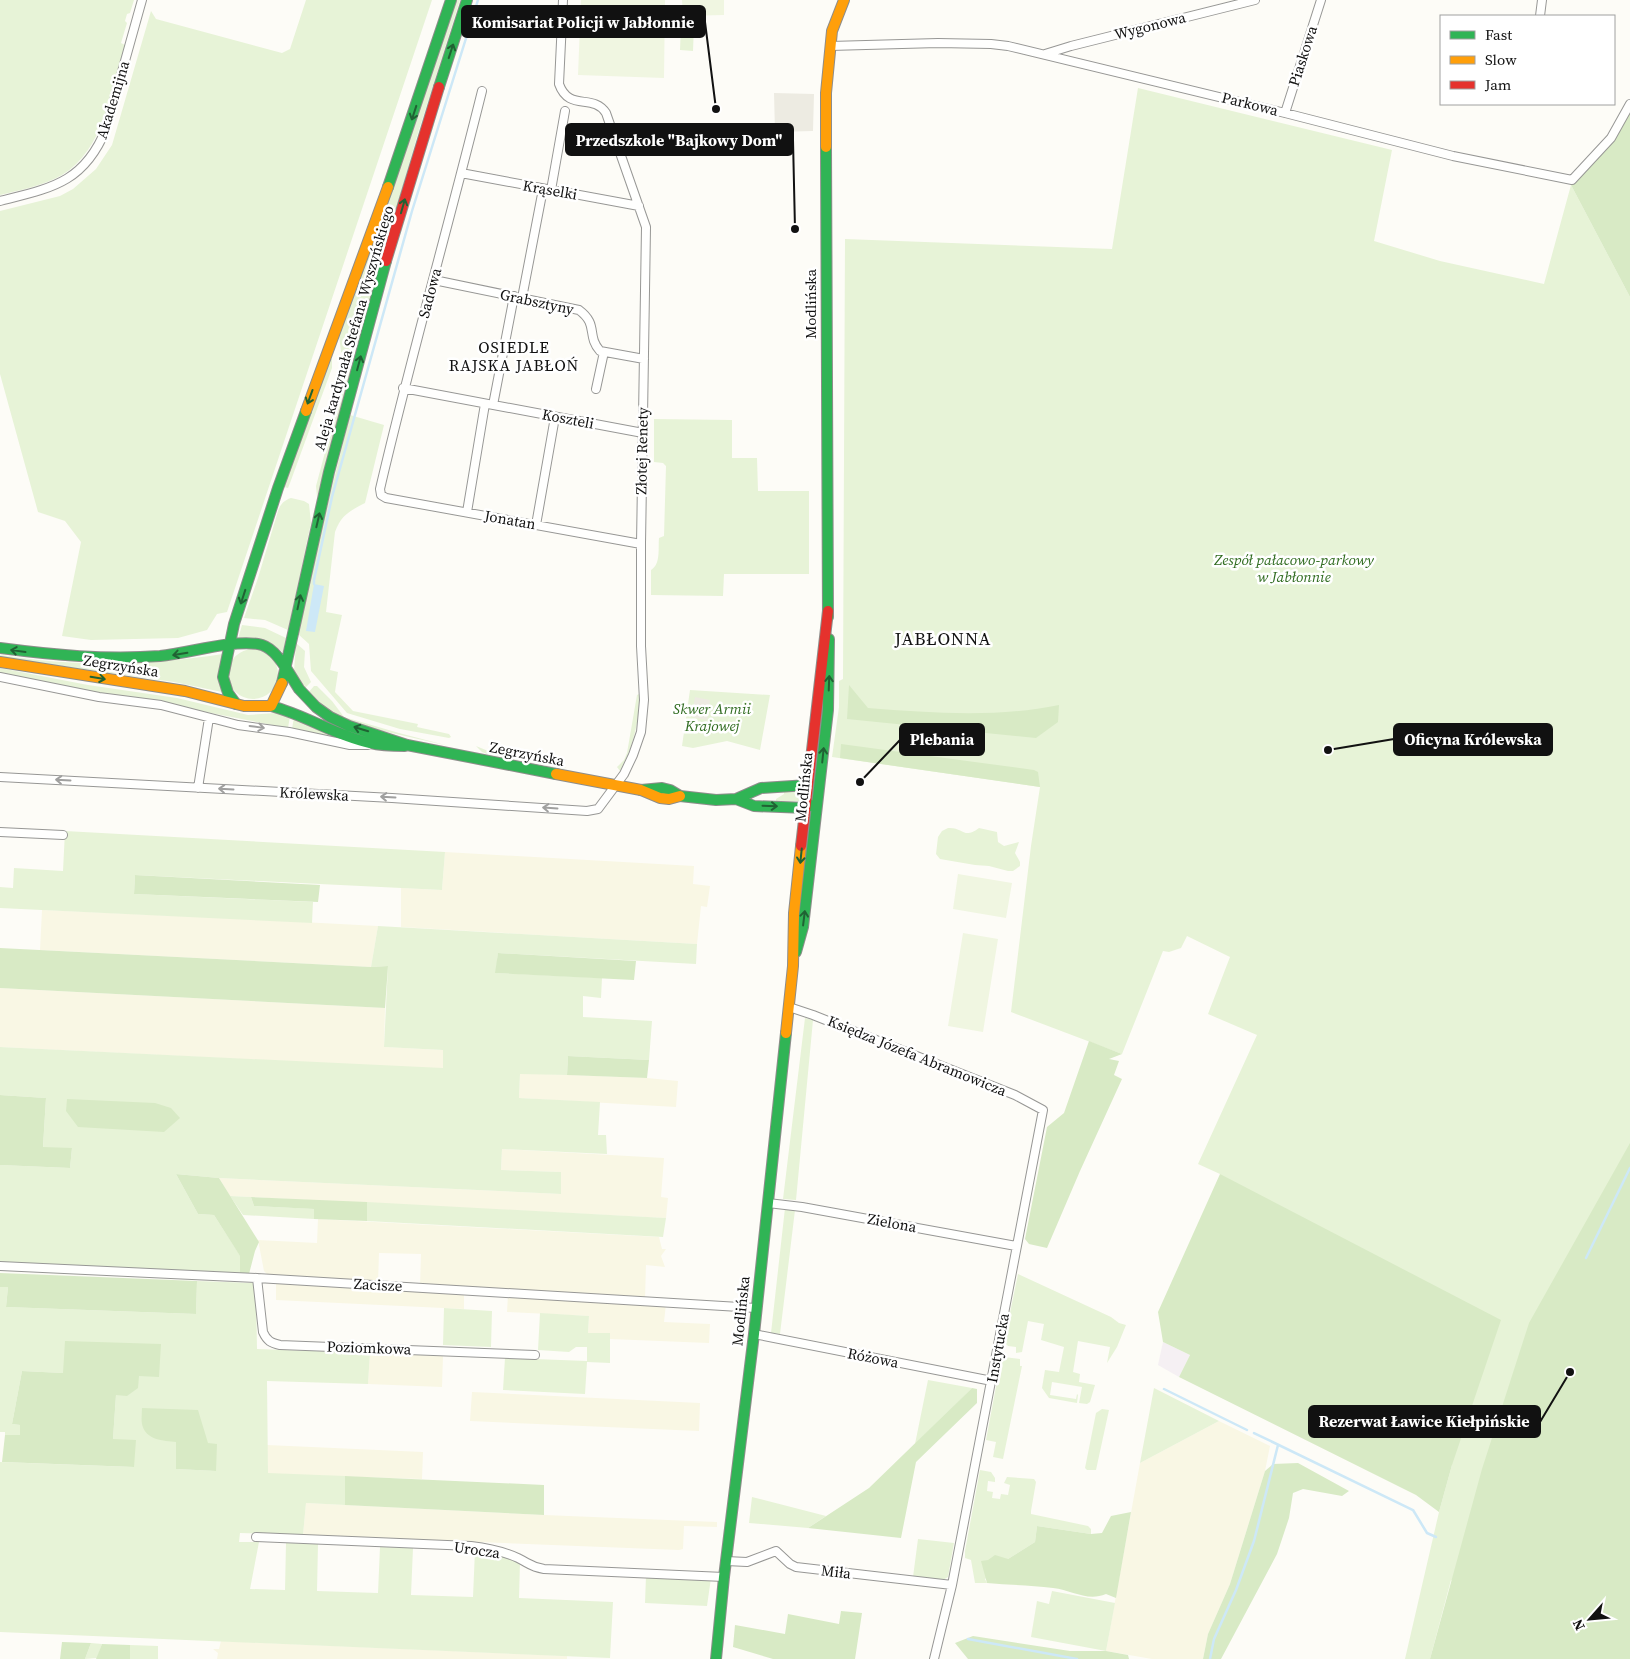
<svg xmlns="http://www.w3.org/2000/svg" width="1630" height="1659" font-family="'Source Serif 4',serif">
<rect width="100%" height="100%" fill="#fdfcf7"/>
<!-- industrial -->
<path fill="#f5f0f3" d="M1163 1342 1190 1355 1179 1377 1158 1365Z"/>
<!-- farmland -->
<path fill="#f9f7e4" d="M445 852 694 866 693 884 710 886 707 907 701 906 697 944 401 927V888L442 890Z
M42 910 246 919 378 926 371 967 40 950Z
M0 988 385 1008 384 1047 443 1050V1069L0 1047Z
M520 1073 647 1078 678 1081 676 1107 519 1098Z
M502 1149 664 1158 661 1197 668 1198 666 1218 230 1196 219 1178 561 1194V1172L501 1170Z
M318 1219 659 1237 662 1249H666L661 1256 665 1267 646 1265 645 1299 420 1286 421 1254 379 1253 378 1283 270 1277 264 1271 258 1240 317 1243Z
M276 1282 464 1293V1309L276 1300Z
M508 1295 666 1304 664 1322 710 1324 709 1343 610 1339V1333H588L589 1316 507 1312Z
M370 1353 443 1356 442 1387 368 1384Z
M472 1392 700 1403 699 1431 470 1421Z
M1219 1421 1270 1446 1265 1471 1230 1584 1208 1634 1203 1659H1152L1106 1651 1140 1463Z
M267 1445 423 1452 422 1479 268 1474Z
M306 1503 544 1515 717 1522V1527L684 1526 683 1549 679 1550 303 1535Z
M221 1641 567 1656V1659H217L218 1653 213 1649H219Z"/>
<!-- green -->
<path fill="#e7f3d7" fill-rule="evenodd" d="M0 0H134L130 13 127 14 125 21 127 23 121 43 125 45C112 89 104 150 62 175 43 186 20 190 0 195Z
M306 0H432L227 612 217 614 207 630 178 638 91 640 62 636 81 542 65 521 38 512 0 374V211L60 196 73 189 96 169 112 145 151 11 156 19 282 53 290 49Z
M453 0H460L418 133 359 339 355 347 345 354 341 352 339 335Z
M681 25H694L693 51 680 50Z
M1138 88 1392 150 1374 241 1440 261 1544 284 1571 185 1630 297V1659L1451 1580 1430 1659H1405L1439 1512 1452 1465 1220 1174 1198 1164 1257 1035 1208 1014 1230 957 1187 936 1181 948 1169 952 1163 951 1122 1054 1011 1012 1031 846 1040 787 832 757 839 707V681L843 679 845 239 1112 249Z
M330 359H332V368L290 483 288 488 284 487Z
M352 367 317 497 316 486 346 374Z
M350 415 384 425 365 503C350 511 341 515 335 532L326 612 342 615 330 670 338 672 335 692 353 711 418 724 417 727 449 734 451 737 449 738 400 729 347 713 311 671 309 644 298 634 314 559Z
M654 419 732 420V458H757L758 491H809V574H724L723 596 651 595V570C661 564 658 548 659 538L664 536 666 466 663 463 654 462Z
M291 498 304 501 309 504 311 523 288 630 265 620 244 618 258 578 278 511C280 505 284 500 291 498Z
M242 625 265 628 286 638 283 652C267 640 260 635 238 639Z
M296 643 305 651 304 667 311 682 304 689 294 671Z
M228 674a25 25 0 1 1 50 0a25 25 0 1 1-50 0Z
M223 654 219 669 222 692 174 682 0 657V655C77 667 145 666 223 654Z
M0 668 88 685 177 698 248 715 276 713 290 716 288 728 180 707 78 691 0 675Z
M314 686H317L332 701 344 717 399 733 449 746 374 729 344 719 326 709 308 693Z
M690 690 770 695 760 750 727 741 693 748 682 746Z
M639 694C640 720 633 747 620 771L617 767 624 760 627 753 637 695Z
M294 717 350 742 292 729Z
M476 746 493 753 566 767 563 769 487 754 482 752Z
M784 790H796L804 796 801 801 776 802V799L784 794Z
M948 828C964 827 963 840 979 828L997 832 998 842 1004 846 1019 842 1015 853 1020 862V866L1013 871H1008L989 866 975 865 940 859 936 854 938 837 942 831Z
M65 831 445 852 442 890 135 875 134 894 313 902 312 923 0 908V887L13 888 14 868 63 871Z
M378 926 697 944 696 964 498 953 496 973 602 978 601 998 583 996V1017L652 1021 649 1060 568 1056 567 1075 520 1074 519 1098 600 1102 598 1135H606L607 1154 502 1149 501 1170 561 1172V1194L219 1178 176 1174 198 1214 214 1215 241 1257 240 1273 0 1262V1165L70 1168 72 1148H43L46 1098 0 1095V1047L443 1068V1050L384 1047 388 966 371 967Z
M805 1018 813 1020 796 1200 783 1199Z
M230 1196 251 1197 254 1206 315 1209 314 1219 243 1215Z
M367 1202 666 1218 663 1237 367 1221Z
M785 1208 795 1210 780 1334 771 1333Z
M1018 1274 1111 1317 1119 1323 1126 1325 1117 1347 1107 1363 1110 1347 1078 1341 1073 1372 1080 1374 1079 1382 1095 1385 1090 1402 1087 1404 1079 1403 1082 1387 1052 1382 1050 1395 1076 1399 1077 1394 1078 1395 1077 1403 1049 1398 1042 1388 1045 1370 1059 1372 1064 1347 1041 1340 1044 1324 1028 1321 1022 1352 1016 1353V1347L1008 1346 1004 1342Z
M197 1281 253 1283 256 1294 257 1349 370 1353 368 1384 267 1381 268 1473 345 1476V1505L306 1503 303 1535 240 1533 239 1542H259L250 1589 285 1590 286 1543 318 1544 317 1591 378 1593 380 1547 413 1548 411 1595 473 1597 475 1550H480L514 1558 520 1562 519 1598 613 1602 610 1658 0 1632V1462L133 1467 113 1439 116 1395 63 1373 22 1371 12 1424 20 1425V1435H5V1432H0V1287H8L6 1307 196 1314ZM176 1442 216 1471 176 1469Z
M444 1308 492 1311 491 1347 443 1345Z
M540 1313 589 1316 588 1333H610V1363L587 1362 585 1394 503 1390 505 1358 587 1361V1347H576L569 1352 538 1350Z
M1004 1357 1020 1359V1366H1022L1003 1459 993 1457 996 1442 986 1440 1001 1360Z
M928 1380 972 1388 915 1444Z
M1154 1388 1219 1421 1140 1463Z
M1102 1409 1109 1410 1096 1470H1087L1085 1468 1096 1413Z
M980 1470 991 1472 995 1478V1482L988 1481 987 1491 993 1492 992 1498 1000 1499 1001 1494 1008 1495 1010 1485 1004 1483 1007 1477 1034 1479 1036 1482 1031 1511V1514L1088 1526 1091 1529V1534L1037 1526 1035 1542 1008 1559 985 1579 987 1583H975L971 1560 965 1558V1551Z
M752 1497 826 1516 808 1528 749 1523Z
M918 1539 954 1543 948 1577 943 1580 913 1577Z
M646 1576 711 1578 707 1606 645 1603Z
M1052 1591 1115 1603 1106 1651 1031 1637 1037 1601 1049 1604Z
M91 1643 102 1644 97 1658 85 1659Z
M130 1645 158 1646V1659H130Z"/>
<!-- forest -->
<path fill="#d8eac5" d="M1630 109V297L1571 185 1612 140Z
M849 685 868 708C932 713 996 718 1059 705L1058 722 1036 738 847 719Z
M841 744 1034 770 1038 772 1040 787 840 758Z
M135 875 320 885 318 902 134 894Z
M0 948 371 967 388 966 385 1008 0 988Z
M498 953 636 961 634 980 495 973Z
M1089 1041 1122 1054 1109 1059 1119 1061 1114 1075 1122 1079 1080 1171 1047 1248 1029 1244 1025 1239 1047 1127 1064 1113Z
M568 1056 649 1060 647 1078 567 1075Z
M0 1095 46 1098 43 1147 72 1148 70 1168 0 1165Z
M67 1099 155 1103 171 1108 180 1118 164 1132 78 1127 66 1111Z
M1630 1143V1659H1430L1482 1469 1529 1323Z
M176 1174 219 1178 259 1242 255 1251 249 1274 240 1273V1256L214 1215 198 1214Z
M1220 1174 1501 1320 1452 1465 1439 1512 1416 1495 1179 1377 1190 1355 1163 1342 1158 1312Z
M251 1197 367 1202V1221L314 1219V1209L254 1206Z
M0 1273 197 1281 196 1314 6 1307 8 1287H0Z
M65 1341 161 1344 159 1377 139 1376 138 1388 127 1396 116 1395 113 1439 136 1440 134 1467 2 1462 5 1435H20V1425L12 1424 22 1371 63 1373Z
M972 1388 977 1389V1403L916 1462 901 1538 808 1528 869 1488Z
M142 1408 198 1410 208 1443 217 1444 216 1471 176 1469V1442C164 1441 145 1440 142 1424 141 1419 142 1413 142 1408Z
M1298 1463 1349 1491 1342 1496 1303 1489 1293 1493 1289 1518 1277 1554 1221 1659H1203L1208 1634 1230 1584 1265 1471 1273 1464Z
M345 1476 544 1485V1515L345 1505Z
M1131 1512 1116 1598 1106 1594C1087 1602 1072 1590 1053 1588 1031 1585 1009 1585 987 1583L981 1561 988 1560 995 1555 1008 1559 1035 1542 1037 1526 1091 1534 1102 1533 1111 1516Z
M841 1611 862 1613 855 1659H773L733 1647 735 1625 785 1634 788 1614 839 1624Z
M973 1636 1070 1651H1106L1128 1655 1129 1659H968L955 1643Z
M62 1642 91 1643 85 1659H60Z
M102 1644 130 1645V1659H96Z"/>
<!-- pitch -->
<path fill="#f0f6e1" d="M581 0H665L664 78 578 75Z
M682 0H724V15L683 16Z
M958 874 1012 883 1006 918 953 909Z
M963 933 998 939 983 1032 948 1026Z"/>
<!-- plaza -->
<path fill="#edebe2" d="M774 93 814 94 813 131 775 132Z
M695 697 710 700 707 720 692 717Z"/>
<!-- water -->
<path fill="#cde8f7" d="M314 584 324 586 315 632 306 631Z"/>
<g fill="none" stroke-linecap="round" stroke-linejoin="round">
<!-- stream -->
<path stroke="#cde8f7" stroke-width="2.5" d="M314 584V580L332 497 412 211 478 0
M1586 1258 1630 1168
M1164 1389 1247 1430
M1254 1433 1413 1510 1427 1533 1436 1537
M968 1639 1077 1659
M1210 1659 1214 1639 1236 1590 1254 1541 1278 1445"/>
<defs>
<path id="street" d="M1540 16 1542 0
M830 46 938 43 991 44 1008 46 1285 113 1453 156 1572 180 1611 138 1630 104
M1045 54 1071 46 1255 0
M482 91C449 224 411 356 380 489L381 495 386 498 641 544
M1285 113 1321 0
M461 173 639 206
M551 190 565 111
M0 201C51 188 84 183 106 129L142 0
M434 280 579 310C599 325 586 335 600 351L644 359
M522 298 543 189
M403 388 643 433
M596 389 604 352
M493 405 514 296
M467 512 485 404
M536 525 555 417
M0 677 99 697 161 705 238 725 289 732 350 745H368
M0 777 392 798 587 811 598 809 624 774 633 755 641 732 644 700 641 646V544L646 227 606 113C593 93 569 112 559 84L563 0
M198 788 209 718
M0 832 63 835
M789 1007 813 1015 1015 1095 1043 1110 952 1585 934 1659
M768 1203 802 1207 1016 1246
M0 1266 257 1278 756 1308
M257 1278 263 1332C267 1341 271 1343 280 1345L535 1355
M754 1334 992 1381
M256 1537 471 1546C487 1548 503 1551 518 1558 530 1564 531 1567 544 1569L724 1577
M726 1561 747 1562 776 1551 790 1564 796 1567 952 1585"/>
<path id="fast" d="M439 87 467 0
M826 147 828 617
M388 187 451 0
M0 648C53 655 106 660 160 656 190 653 229 640 258 644 271 646 279 658 286 668
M286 668 299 689 316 707 330 717 349 726 407 745 556 774
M282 683 329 472 386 261
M236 704 228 693 223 677 234 624 278 488 306 411
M271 706C306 715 336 736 370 743 382 746 393 746 405 746
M641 790 662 788 670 790 680 796 716 800 736 799 761 788 808 785
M736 799 754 806 806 808 811 805
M796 952 803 927 828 710 829 639
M716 1659 724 1577 754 1334 786 1033"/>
<path id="slow" d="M826 147V93L832 31 844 0
M306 411 388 187
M0 662 185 691 244 706H271L282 683
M556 774 641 790 660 798 669 799 680 796
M786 1033 793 966 794 913 801 846"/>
<path id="jam" d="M386 261 439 87
M801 846 828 611"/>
</defs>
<!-- street casing -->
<use href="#street" stroke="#979795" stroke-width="10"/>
<!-- fast casing -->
<use href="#fast" stroke="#8e8d8b" stroke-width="12"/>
<!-- slow casing -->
<use href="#slow" stroke="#8e8d8b" stroke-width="12"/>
<!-- jam casing -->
<use href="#jam" stroke="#8e8d8b" stroke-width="12"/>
<!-- street -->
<use href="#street" stroke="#fffffe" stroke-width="8"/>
<!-- fast -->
<use href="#fast" stroke="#30b455" stroke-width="10"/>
<!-- slow -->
<use href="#slow" stroke="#ff9f0a" stroke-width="10"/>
<!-- jam -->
<use href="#jam" stroke="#e5322d" stroke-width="10"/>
</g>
<!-- one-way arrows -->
<defs><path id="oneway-shaft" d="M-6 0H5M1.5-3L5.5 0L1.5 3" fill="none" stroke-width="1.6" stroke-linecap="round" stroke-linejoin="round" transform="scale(1.25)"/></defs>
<g stroke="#206233">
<use href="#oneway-shaft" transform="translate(451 51) rotate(-72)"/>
<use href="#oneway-shaft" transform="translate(414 113) rotate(108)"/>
<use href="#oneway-shaft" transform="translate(403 206) rotate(-74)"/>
<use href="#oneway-shaft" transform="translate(359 363) rotate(-75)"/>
<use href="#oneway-shaft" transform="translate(310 397) rotate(110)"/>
<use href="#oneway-shaft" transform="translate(318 520) rotate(-77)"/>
<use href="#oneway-shaft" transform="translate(243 597) rotate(108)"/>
<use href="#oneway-shaft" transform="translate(299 602) rotate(-78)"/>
<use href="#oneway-shaft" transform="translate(18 651) rotate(-172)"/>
<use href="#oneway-shaft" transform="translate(180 654) rotate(171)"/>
<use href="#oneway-shaft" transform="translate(98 678) rotate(9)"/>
<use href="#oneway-shaft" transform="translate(829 683) rotate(-88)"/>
<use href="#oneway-shaft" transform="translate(361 729) rotate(-163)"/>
<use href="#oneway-shaft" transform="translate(823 755) rotate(-84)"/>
<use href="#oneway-shaft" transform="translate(770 806) rotate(2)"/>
<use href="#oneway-shaft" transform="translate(801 856) rotate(96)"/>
<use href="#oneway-shaft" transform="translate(804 918) rotate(-83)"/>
</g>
<g stroke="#a0a09f">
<use href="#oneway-shaft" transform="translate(257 727) rotate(8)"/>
<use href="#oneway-shaft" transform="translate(63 780) rotate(-177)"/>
<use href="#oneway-shaft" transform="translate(226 789) rotate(-177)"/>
<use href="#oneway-shaft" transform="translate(388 797) rotate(-177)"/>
<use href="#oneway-shaft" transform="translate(550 808) rotate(-176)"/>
</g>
<g text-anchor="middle" stroke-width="5" stroke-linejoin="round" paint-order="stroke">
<!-- street labels -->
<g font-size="15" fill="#111" stroke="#fff">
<text transform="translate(1150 26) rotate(-14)" y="5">Wygonowa</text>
<text transform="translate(1303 56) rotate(-72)" y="5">Piaskowa</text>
<text transform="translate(113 100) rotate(-73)" y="5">Akademijna</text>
<text transform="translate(1250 104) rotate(14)" y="5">Parkowa</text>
<text transform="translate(550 190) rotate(10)" y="5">Krąselki</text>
<text transform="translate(430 293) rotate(-75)" y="5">Sadowa</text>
<text transform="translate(537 302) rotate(12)" y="5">Grabsztyny</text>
<text transform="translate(811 304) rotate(-90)" y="5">Modlińska</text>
<text transform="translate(354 328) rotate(-74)" y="5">Aleja kardynała Stefana Wyszyńskiego</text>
<text transform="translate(568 419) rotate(11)" y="5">Koszteli</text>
<text transform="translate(642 451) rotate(-89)" y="5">Złotej Renety</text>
<text transform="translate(510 520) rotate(10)" y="5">Jonatan</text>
<text transform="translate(121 666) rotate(9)" y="5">Zegrzyńska</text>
<text transform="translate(527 754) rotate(11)" y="5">Zegrzyńska</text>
<text transform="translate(804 787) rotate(-84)" y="5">Modlińska</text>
<text transform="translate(314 794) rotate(3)" y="5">Królewska</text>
<text transform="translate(917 1056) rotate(22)" y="5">Księdza Józefa Abramowicza</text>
<text transform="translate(892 1223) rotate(10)" y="5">Zielona</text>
<text transform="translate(378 1285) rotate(3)" y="5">Zacisze</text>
<text transform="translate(741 1311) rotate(-84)" y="5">Modlińska</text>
<text transform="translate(369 1348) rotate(2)" y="5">Poziomkowa</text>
<text transform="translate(998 1348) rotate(-80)" y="5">Instytucka</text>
<text transform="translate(873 1358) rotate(11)" y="5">Różowa</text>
<text transform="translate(477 1550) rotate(8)" y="5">Urocza</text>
<text transform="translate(836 1572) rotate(7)" y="5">Miła</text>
</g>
<!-- park labels -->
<g font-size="15" font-style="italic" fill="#2f6b1f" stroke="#fff">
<text x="1294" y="565">Zespół pałacowo-parkowy<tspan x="1294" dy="17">w Jabłonnie</tspan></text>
<text x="712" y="714">Skwer Armii<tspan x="712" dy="17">Krajowej</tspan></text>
</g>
<!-- neighbourhood labels -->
<g font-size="16" letter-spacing="1" fill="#111" stroke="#fff">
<text x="514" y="353">OSIEDLE<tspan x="514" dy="18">RAJSKA JABŁOŃ</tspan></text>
</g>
<!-- quarter labels -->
<g font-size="18" letter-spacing="1" fill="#111" stroke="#fff">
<text x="943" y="645">JABŁONNA</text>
</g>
</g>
<!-- callouts -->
<path fill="none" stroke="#111" stroke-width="2" d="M716 109L705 22M795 229L793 140M1328 750L1394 739M860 782L900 740M1570 1372L1540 1422"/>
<g fill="#111" stroke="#fff" stroke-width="2">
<circle cx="716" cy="109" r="5"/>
<circle cx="795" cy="229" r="5"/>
<circle cx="1328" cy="750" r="5"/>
<circle cx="860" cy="782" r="5"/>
<circle cx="1570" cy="1372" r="5"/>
</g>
<g fill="#111" stroke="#111" stroke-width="2">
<rect x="462" y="6" width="243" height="31" rx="5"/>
<rect x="566" y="124" width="227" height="31" rx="5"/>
<rect x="1394" y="724" width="158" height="31" rx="5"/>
<rect x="900" y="724" width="84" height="31" rx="5"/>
<rect x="1309" y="1406" width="231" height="31" rx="5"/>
</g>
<g font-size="16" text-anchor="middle" font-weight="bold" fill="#fff">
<text x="583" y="28">Komisariat Policji w Jabłonnie</text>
<text x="679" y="146">Przedszkole "Bajkowy Dom"</text>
<text x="1473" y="745">Oficyna Królewska</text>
<text x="942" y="745">Plebania</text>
<text x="1424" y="1427">Rezerwat Ławice Kiełpińskie</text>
</g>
<!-- legend -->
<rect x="1440" y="15" width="175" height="90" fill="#ffffff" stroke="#a0a0a0"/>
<rect x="1450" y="31" width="25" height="8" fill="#30b455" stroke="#a0a0a0"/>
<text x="1485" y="40" font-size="15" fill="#111111">Fast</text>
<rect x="1450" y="56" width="25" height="8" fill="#ff9f0a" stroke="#a0a0a0"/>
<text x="1485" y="65" font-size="15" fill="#111111">Slow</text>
<rect x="1450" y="81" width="25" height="8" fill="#e5322d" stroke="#a0a0a0"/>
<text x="1485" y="90" font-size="15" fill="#111111">Jam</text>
<!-- north arrow -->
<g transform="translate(1590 1619) rotate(243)" stroke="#ffffff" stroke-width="4" paint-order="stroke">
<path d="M0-4L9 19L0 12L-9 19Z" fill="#111111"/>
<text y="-8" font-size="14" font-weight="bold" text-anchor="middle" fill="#111111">N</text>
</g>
</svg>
